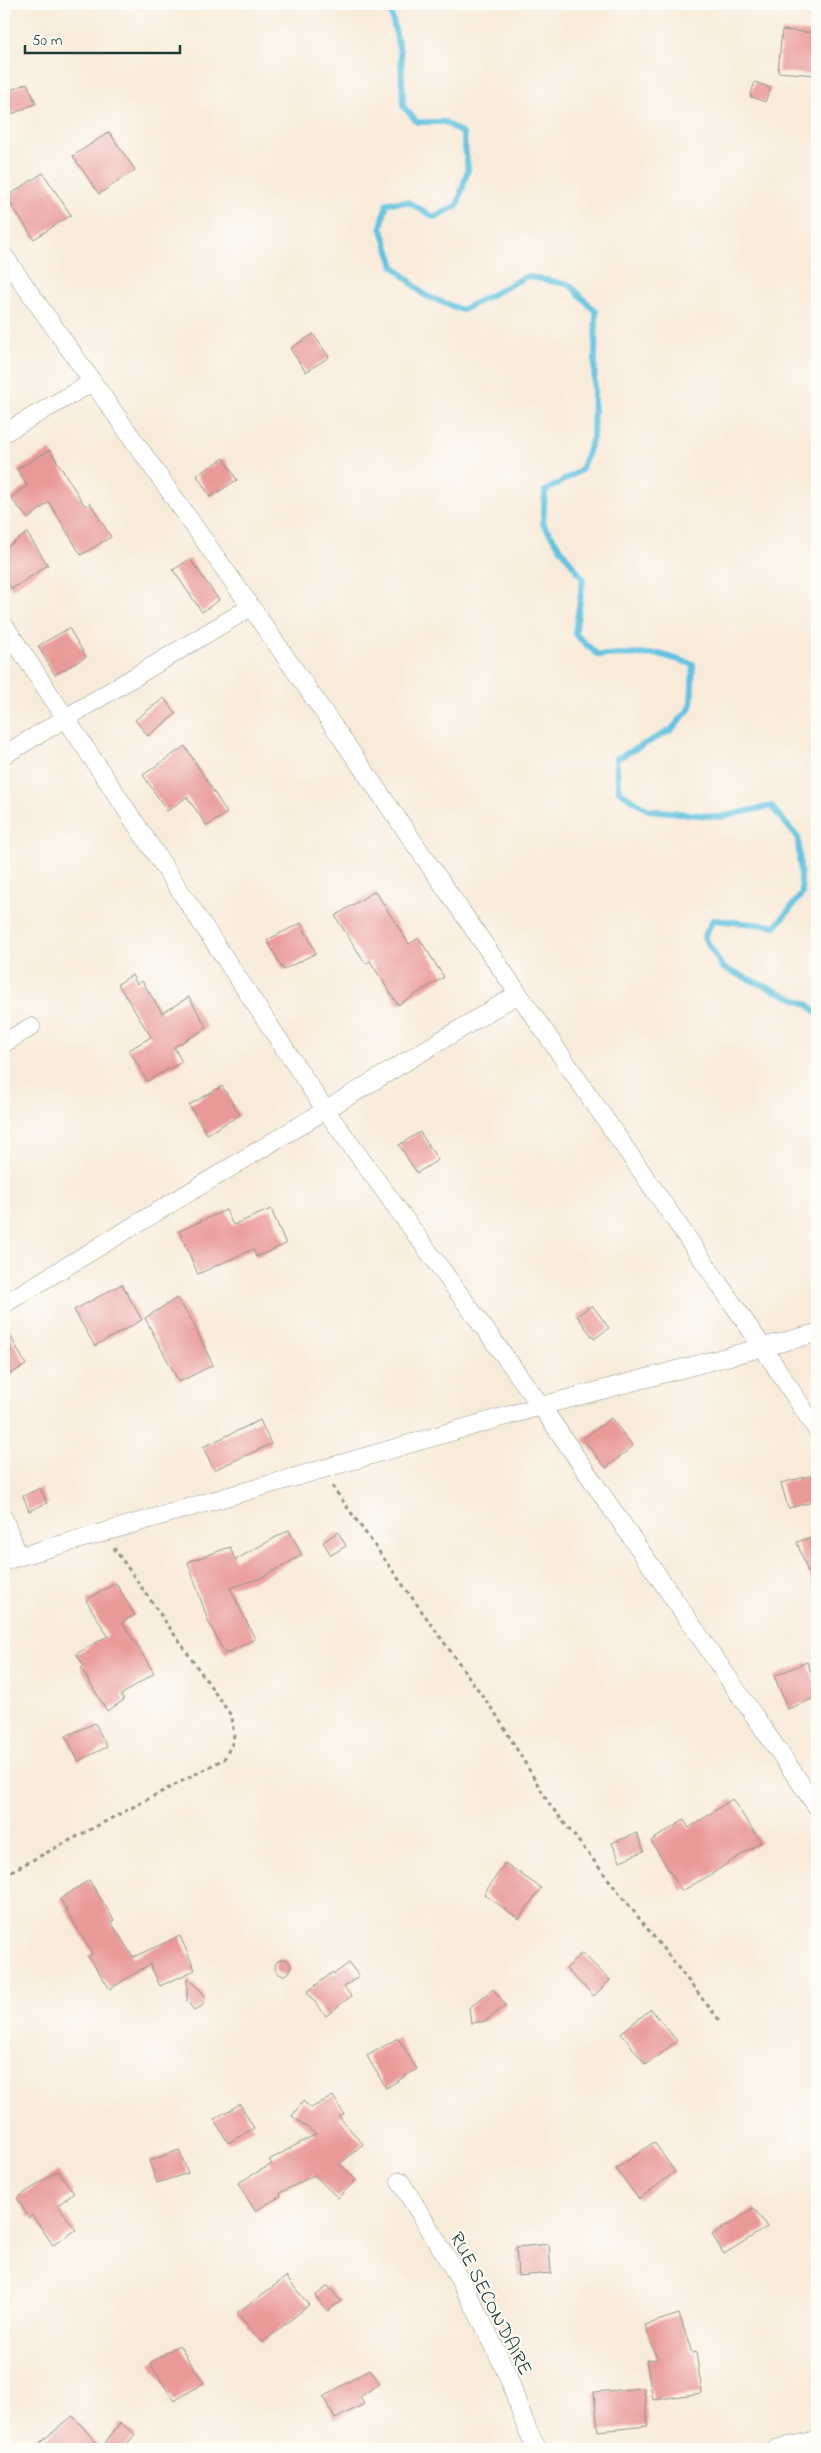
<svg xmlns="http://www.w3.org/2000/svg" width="821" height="2453" font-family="'Indie Flower',sans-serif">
<rect width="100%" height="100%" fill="#fdfcf7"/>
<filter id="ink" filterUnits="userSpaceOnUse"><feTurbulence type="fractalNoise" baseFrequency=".02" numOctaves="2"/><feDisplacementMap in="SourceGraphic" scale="10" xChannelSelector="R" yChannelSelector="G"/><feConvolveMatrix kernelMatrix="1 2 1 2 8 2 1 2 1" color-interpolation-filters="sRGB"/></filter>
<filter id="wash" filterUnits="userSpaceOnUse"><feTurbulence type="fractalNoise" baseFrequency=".0096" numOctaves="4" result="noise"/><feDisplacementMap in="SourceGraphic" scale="20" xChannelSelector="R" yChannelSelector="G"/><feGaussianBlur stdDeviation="1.12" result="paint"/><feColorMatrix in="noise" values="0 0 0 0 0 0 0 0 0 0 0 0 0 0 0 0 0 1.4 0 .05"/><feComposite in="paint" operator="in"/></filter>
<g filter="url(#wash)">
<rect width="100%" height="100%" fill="#f9ebda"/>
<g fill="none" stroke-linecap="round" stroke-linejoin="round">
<!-- stream -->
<path stroke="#62c3e0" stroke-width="6" d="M389 4 401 56 403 106 417 122H445L463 134 468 169 457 206 434 217 408 202 387 203 381 227 394 266 424 295 462 310 527 276 570 285 596 312 593 438 581 470 545 491 543 524 583 579 575 634 598 655 659 654 693 664 691 707 671 730 616 759 619 791 649 810 720 817 771 806 798 838 802 894 776 926 713 920 704 937 723 968 809 1005 817 1013"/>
</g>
<g id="blocks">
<!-- building -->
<path fill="#e99a98" d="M782 30 817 33V75L778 72Z
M755 82 771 88 765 102 750 96Z
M27 83 36 103 4 118V93Z
M109 132 135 170 99 194 73 156Z
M43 173 71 215 34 239 6 197Z
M313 334 329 357 306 372 290 349Z
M50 450 85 506 90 503 111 537 81 555 49 502 28 519 11 498 27 485 17 469Z
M224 458 237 480 210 497 197 475Z
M27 533 48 565 12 589 4 577V549Z
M190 559 219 600 202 612 173 570Z
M69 628 86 657 55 675 38 646Z
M164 698 176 714 148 736 135 720Z
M185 746 227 813 207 826 187 797 167 811 143 775Z
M375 891 409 944 419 938 444 977 398 1005 370 961 366 964 335 916Z
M301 923 316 953 283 970 267 940Z
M132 975 137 984 142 981 162 1013 189 997 207 1028 174 1047 182 1062 147 1081 129 1050 151 1037 118 984Z
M222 1086 240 1115 207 1134 189 1105Z
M420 1132 438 1160 417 1173 399 1145Z
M271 1209 286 1244 256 1257 253 1249 198 1274 179 1231 226 1210 233 1225Z
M122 1284 142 1320 95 1346 74 1310Z
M177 1298 191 1319 213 1365 179 1382 145 1318Z
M592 1305 609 1328 594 1339 577 1316Z
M4 1324 26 1365 4 1377Z
M611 1418 633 1446 606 1468 583 1439Z
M260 1420 271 1444 214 1470 203 1447Z
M817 1474V1501L788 1508 781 1483Z
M40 1488 47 1503 29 1511 23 1496Z
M289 1530 302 1555 261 1578 230 1588 255 1639 225 1654 208 1621 188 1562 230 1547 235 1560Z
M338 1532 346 1546 331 1555 323 1542Z
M817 1535V1591L815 1592 797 1542Z
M116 1583 135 1615 122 1622 154 1673 121 1695 124 1700 107 1711 81 1668 84 1666 76 1654 108 1636 86 1600Z
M807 1662 817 1687V1697L788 1709 774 1676Z
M95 1723 107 1747 78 1761 66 1736Z
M732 1799 761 1842 710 1875 682 1891 651 1841 684 1820 689 1828Z
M637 1833 644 1851 620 1861 612 1843Z
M505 1863 541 1888 519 1919 484 1894Z
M89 1880 114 1920 111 1922 133 1957 180 1936 195 1970 160 1986 150 1964 110 1989 88 1956 92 1954 60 1899Z
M582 1953 610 1980 594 1996 566 1969Z
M275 1967a8 8 0 1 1 16 0a8 8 0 1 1-16 0Z
M349 1963 359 1976 344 1987 351 1996 326 2016 307 1992 333 1972 334 1974Z
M187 1978 203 1993 205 2000 202 2006 194 2010 187 2001Z
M493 1989 506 2005 486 2021 471 2023 469 2008Z
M651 2009 677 2041 646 2065 621 2033Z
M398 2038 417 2069 386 2088 367 2056Z
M333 2096 344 2114 339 2117 363 2144 340 2164 356 2180 338 2198 314 2175 280 2193 281 2196 255 2211 238 2183 272 2164 269 2160 316 2134 292 2116 303 2101 311 2108Z
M240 2104 254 2128 228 2143 214 2119Z
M654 2142 675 2172 639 2199 616 2169Z
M179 2150 188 2173 157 2183 149 2161Z
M58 2171 74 2193 58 2205 76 2230 53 2245 32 2215 29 2218 17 2198Z
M754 2208 767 2227 724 2254 712 2235Z
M549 2244 551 2273 518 2276 516 2247Z
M286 2277 309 2305 262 2343 237 2313Z
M328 2286 341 2301 328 2311 315 2296Z
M679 2314 692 2353 696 2352 702 2393 653 2400 646 2360 657 2359 645 2325Z
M179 2345 204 2383 174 2401 150 2363Z
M370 2369 380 2383 360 2397 364 2404 335 2419 323 2397Z
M644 2388 648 2426 598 2431 594 2392Z
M73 2416 101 2448 120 2423 135 2434 123 2449H32Z"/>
</g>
</g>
<g filter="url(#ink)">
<use href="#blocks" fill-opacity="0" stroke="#8c9487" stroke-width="1"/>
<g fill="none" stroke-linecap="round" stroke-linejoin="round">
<defs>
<path id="minor" d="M4 256 251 607 762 1346 817 1430
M4 433 93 382
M4 625 326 1111 541 1406 817 1807
M4 755 251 607
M4 1043 31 1027
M4 1304 518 994
M4 1519 18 1555
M4 1561 541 1406 817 1333
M400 2181C438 2242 477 2305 506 2372 517 2397 522 2425 538 2449
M775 2449 817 2440"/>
</defs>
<!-- minor casing -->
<use href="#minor" stroke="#8c9487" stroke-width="19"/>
<!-- path -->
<path stroke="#8c9487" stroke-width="3" stroke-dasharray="4 4" stroke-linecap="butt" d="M332 1486 497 1716 550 1805 720 2021
M4 1875 224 1759 234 1740 232 1717 114 1548"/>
<!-- minor -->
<use href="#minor" stroke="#fff" stroke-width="18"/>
</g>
</g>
<g text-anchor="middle" stroke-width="4.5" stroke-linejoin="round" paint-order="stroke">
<!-- street labels -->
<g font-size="20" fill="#1f3d34" stroke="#fdfcf7">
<text transform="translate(492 2303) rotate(63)" y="7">RUE SECONDAIRE</text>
</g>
</g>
<!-- margin -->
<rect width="821" height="2453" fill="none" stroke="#fdfcf7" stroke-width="20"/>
<!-- scale -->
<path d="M25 45v8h155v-8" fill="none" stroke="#1f3d34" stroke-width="2.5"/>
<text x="32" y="45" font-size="15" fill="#1f3d34" stroke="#fdfcf7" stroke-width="4" paint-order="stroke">50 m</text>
</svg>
